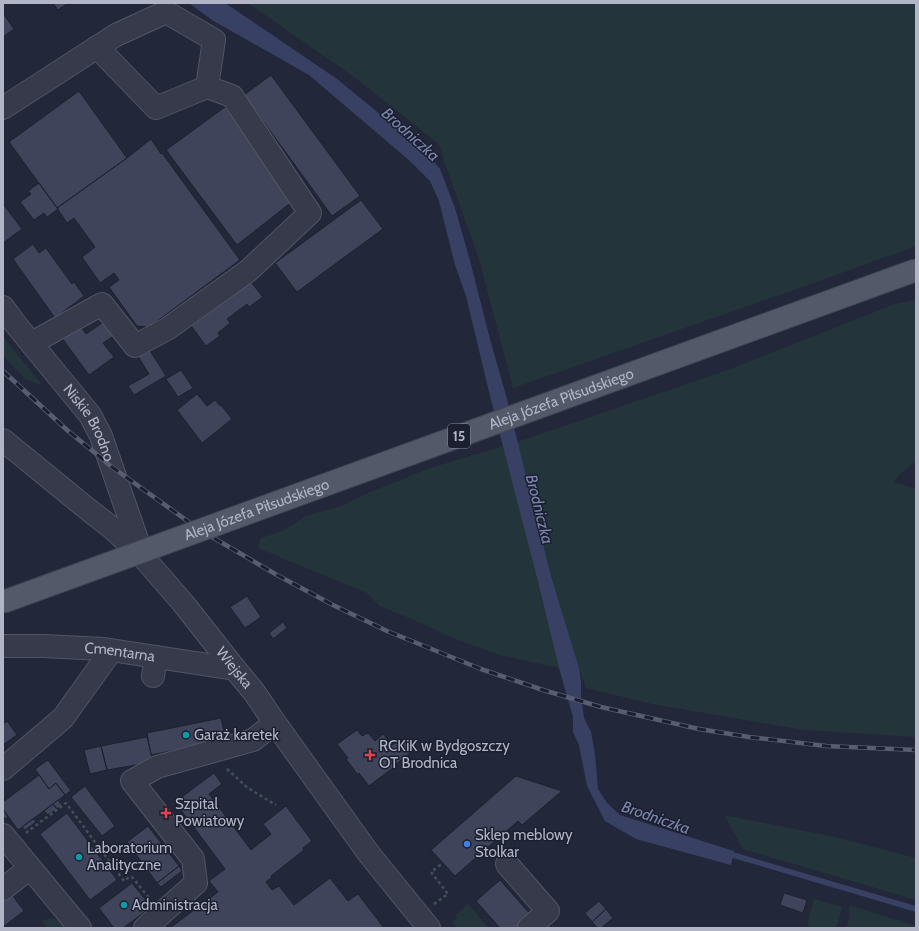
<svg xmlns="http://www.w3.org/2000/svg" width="919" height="931" font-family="Cabin,sans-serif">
<rect width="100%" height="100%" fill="#22283a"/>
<!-- green -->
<path fill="#24343b" d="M248 3H916V246L808 285 513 388 479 259 443 158 439 144 354 77Z
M916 300V461L899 475 894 482 916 489V737L804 730 652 704 586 688 579 668 551 576 517 442 725 371 895 304Z
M3 336 42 385 26 380 3 356Z
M504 446 559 668 500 655 455 639 421 623 380 606 367 593 258 548 261 538 283 531 306 516 341 506 363 495 430 468Z
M724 815 839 838 916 858V900L743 849Z
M814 899 842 907 838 924 834 928H808L809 916Z
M468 904 489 928H457L452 922 457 918 455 915Z
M849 905 916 926V928H846C850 920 850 914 849 905Z
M50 918 64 921 70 928H48L42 921Z"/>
<!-- water -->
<path fill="#384163" d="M189 3H225L234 9 337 79 425 151 440 169 455 208 469 257 490 339 507 399 551 576 579 668 581 681V697L584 718 591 732 595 754 598 789 607 803 620 815 734 851 731 865 636 839 605 821 587 786 579 745 573 732V717L559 668 537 578 490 396 466 296 455 265 439 201 430 181 410 161 309 75 212 20Z"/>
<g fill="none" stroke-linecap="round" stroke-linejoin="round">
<!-- stream -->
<path stroke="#384163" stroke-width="5.5" d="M726 853 916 909"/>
</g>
<!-- building -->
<path fill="#3f445a" stroke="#1d2131" d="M53 3H68L58 10Z
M3 13 14 29 3 37Z
M271 75 360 196 332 216 244 95Z
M79 91 127 158 57 208 9 142Z
M225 107 293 201 237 245 166 150Z
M151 139 161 154 162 153 240 260 149 327 137 326 109 287 119 280 114 273 100 283 82 257 95 247 74 218 67 223 57 208 127 158Z
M39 183 58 209 47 217 44 213 34 220 20 202 31 194 28 191Z
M361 200 383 229 297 292 275 263Z
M3 204 22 229 3 243Z
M33 244 39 253 46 248 72 284 74 282 84 296 55 318 13 259Z
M251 282 263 297 249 307 247 304 227 319 230 323 218 333 220 336 206 346 191 326Z
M77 321 86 334 105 321 115 335 103 343 114 357 89 375 59 334Z
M147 346 166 376 134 395 128 386 149 374 136 353Z
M181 370 193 388 178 397 166 379Z
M197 394 207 406 215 400 220 406 221 405 232 419 202 443 177 410Z
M247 596 261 617 245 628 230 607Z
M283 622 287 628 273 639 269 633Z
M221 718 226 740 151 755 147 733Z
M7 721 17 735 3 745V724Z
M357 730 362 736 368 733 375 741 383 734 392 745 400 740 413 744 416 748 394 766V767L369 786 359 773 358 775 346 759 348 758 337 744Z
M147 737 153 762 107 770 101 746Z
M101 746 107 770 90 774 84 750Z
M48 760 71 791 65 795 56 783 49 789 35 769Z
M214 773 222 784 209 794 251 850 271 834 263 824 286 806 312 841 303 848 304 850 271 876 272 877 266 882 272 890 279 886 294 905 330 878 348 901 358 894 384 928H170L218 892 209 881 225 869 175 802Z
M39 775 49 789 56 783 65 795 18 830 3 809V802Z
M516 776 562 791 522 825 518 821 455 876 431 850Z
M85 786 115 826 102 836 71 797Z
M58 800 62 805 57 809 53 804Z
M53 804 57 809 48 815 44 811Z
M3 809 8 817 5 819 3 816Z
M67 813 117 880 90 900 40 834Z
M33 819 36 822 25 830 22 827Z
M148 826 179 866 157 883 127 842Z
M179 866 182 871 161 887 157 883Z
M500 880 532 916 518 928H500L476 901Z
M132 883 148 903 143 907 146 911 123 928H114L99 908Z
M10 892 24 911 3 927V897Z
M784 893 807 900 803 913 780 905Z
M599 901 606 909 592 922 585 913Z
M606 909 613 918 601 928H598L592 922Z"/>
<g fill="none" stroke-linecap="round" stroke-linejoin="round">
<defs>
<g id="minor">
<path d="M97 47 156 108 207 87"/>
<path d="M3 108 116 35 166 12 214 40 207 87 232 96 310 213 248 271 167 329 135 346 102 304 39 339 32 344"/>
<path id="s1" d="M3 307 17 326 90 415 101 436 142 554"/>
<path id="s2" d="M3 440 90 511 112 528 143 557 183 603 235 669 254 692 275 723 369 854 429 928"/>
<path id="s3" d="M3 646H43L104 649 235 669"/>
<path d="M153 676 156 657"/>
<path d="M3 769 63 718 111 651"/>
<path d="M3 835 80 928"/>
<path d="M507 864 548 911 529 928"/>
<path d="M3 889 30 868"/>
<path d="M145 928 196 883 193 859 132 781 157 767 253 740 275 723"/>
</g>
</defs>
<!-- minor casing -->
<use href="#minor" stroke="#515565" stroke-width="24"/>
<!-- path -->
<path stroke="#425158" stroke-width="2.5" stroke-dasharray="3 3" stroke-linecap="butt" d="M227 769 248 788 276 805
M28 833 27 832 66 803 124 881 129 877H132L150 899
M434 904 448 894 431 872 443 863"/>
<!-- minor -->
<use href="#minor" stroke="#363a4a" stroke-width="22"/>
<defs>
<path id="rail" d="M3 371 67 430 112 467 200 530 277 575 333 605 387 631 429 648 481 669 543 690 601 707 699 729 749 737 826 746 916 750"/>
</defs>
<!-- rail casing -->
<use href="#rail" stroke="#585d71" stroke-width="4.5"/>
<!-- rail -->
<use href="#rail" stroke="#1b1f2f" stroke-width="3" stroke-dasharray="9" stroke-linecap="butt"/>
<defs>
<g id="major-bridge">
<path id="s4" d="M3 602 916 270"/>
</g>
</defs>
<!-- major-bridge casing -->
<use href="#major-bridge" stroke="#3f4353" stroke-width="24" stroke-linecap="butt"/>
<!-- major-bridge -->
<use href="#major-bridge" stroke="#54596a" stroke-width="22"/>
</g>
<!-- markers -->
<g fill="#0f9aa8" stroke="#1b1f2f" stroke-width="1.5">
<circle cx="186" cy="735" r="4"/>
<circle cx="79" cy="857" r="4"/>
<circle cx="124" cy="905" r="4"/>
</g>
<g fill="#e0444e" stroke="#1b1f2f" stroke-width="1.5">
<path d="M368 749h4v4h4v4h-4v4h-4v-4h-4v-4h4z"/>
<path d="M164 807h4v4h4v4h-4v4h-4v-4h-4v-4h4z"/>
</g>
<circle fill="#3f7fe0" stroke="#1b1f2f" stroke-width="1.5" cx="467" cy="844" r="4"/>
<g text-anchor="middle" stroke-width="3" stroke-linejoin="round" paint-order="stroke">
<!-- shield labels -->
<rect fill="#1b1f2f" stroke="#848899" stroke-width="1" x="448" y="424" width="22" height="24" rx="3"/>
<g font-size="14" font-weight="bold" fill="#b1b5c6">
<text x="459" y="441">15</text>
</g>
<!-- street labels -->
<g font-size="15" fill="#b1b5c6" stroke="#1b1f2f">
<text dy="5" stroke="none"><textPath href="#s4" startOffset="594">Aleja Józefa Piłsudskiego</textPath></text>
<text dy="5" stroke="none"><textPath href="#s1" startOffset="145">Niskie Brodno</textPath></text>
<text dy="5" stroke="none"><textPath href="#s4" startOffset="270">Aleja Józefa Piłsudskiego</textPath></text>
<text dy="5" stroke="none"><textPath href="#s3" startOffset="117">Cmentarna</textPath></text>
<text dy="5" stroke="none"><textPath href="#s2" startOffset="326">Wiejska</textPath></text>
</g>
<!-- poi labels -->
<g font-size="15" fill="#b1b5c6" stroke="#1b1f2f" text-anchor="start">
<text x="194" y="740">Garaż karetek</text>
<text x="379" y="751">RCKiK w Bydgoszczy<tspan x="379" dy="17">OT Brodnica</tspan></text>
<text x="175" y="809">Szpital<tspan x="175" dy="17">Powiatowy</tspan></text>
<text x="475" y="840">Sklep meblowy<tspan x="475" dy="17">Stolkar</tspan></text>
<text x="87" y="853">Laboratorium<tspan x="87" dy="17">Analityczne</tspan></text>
<text x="132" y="910">Administracja</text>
</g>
<!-- water labels -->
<g font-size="16" font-style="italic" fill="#7a86ad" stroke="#1b1f2f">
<text transform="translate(411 134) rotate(42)" y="6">Brodniczka</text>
<text transform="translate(540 509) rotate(76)" y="6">Brodniczka</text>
<text transform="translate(656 817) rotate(19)" y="6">Brodniczka</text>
</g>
</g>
<!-- border -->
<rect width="919" height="931" fill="none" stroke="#b1b5c6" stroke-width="8"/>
</svg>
